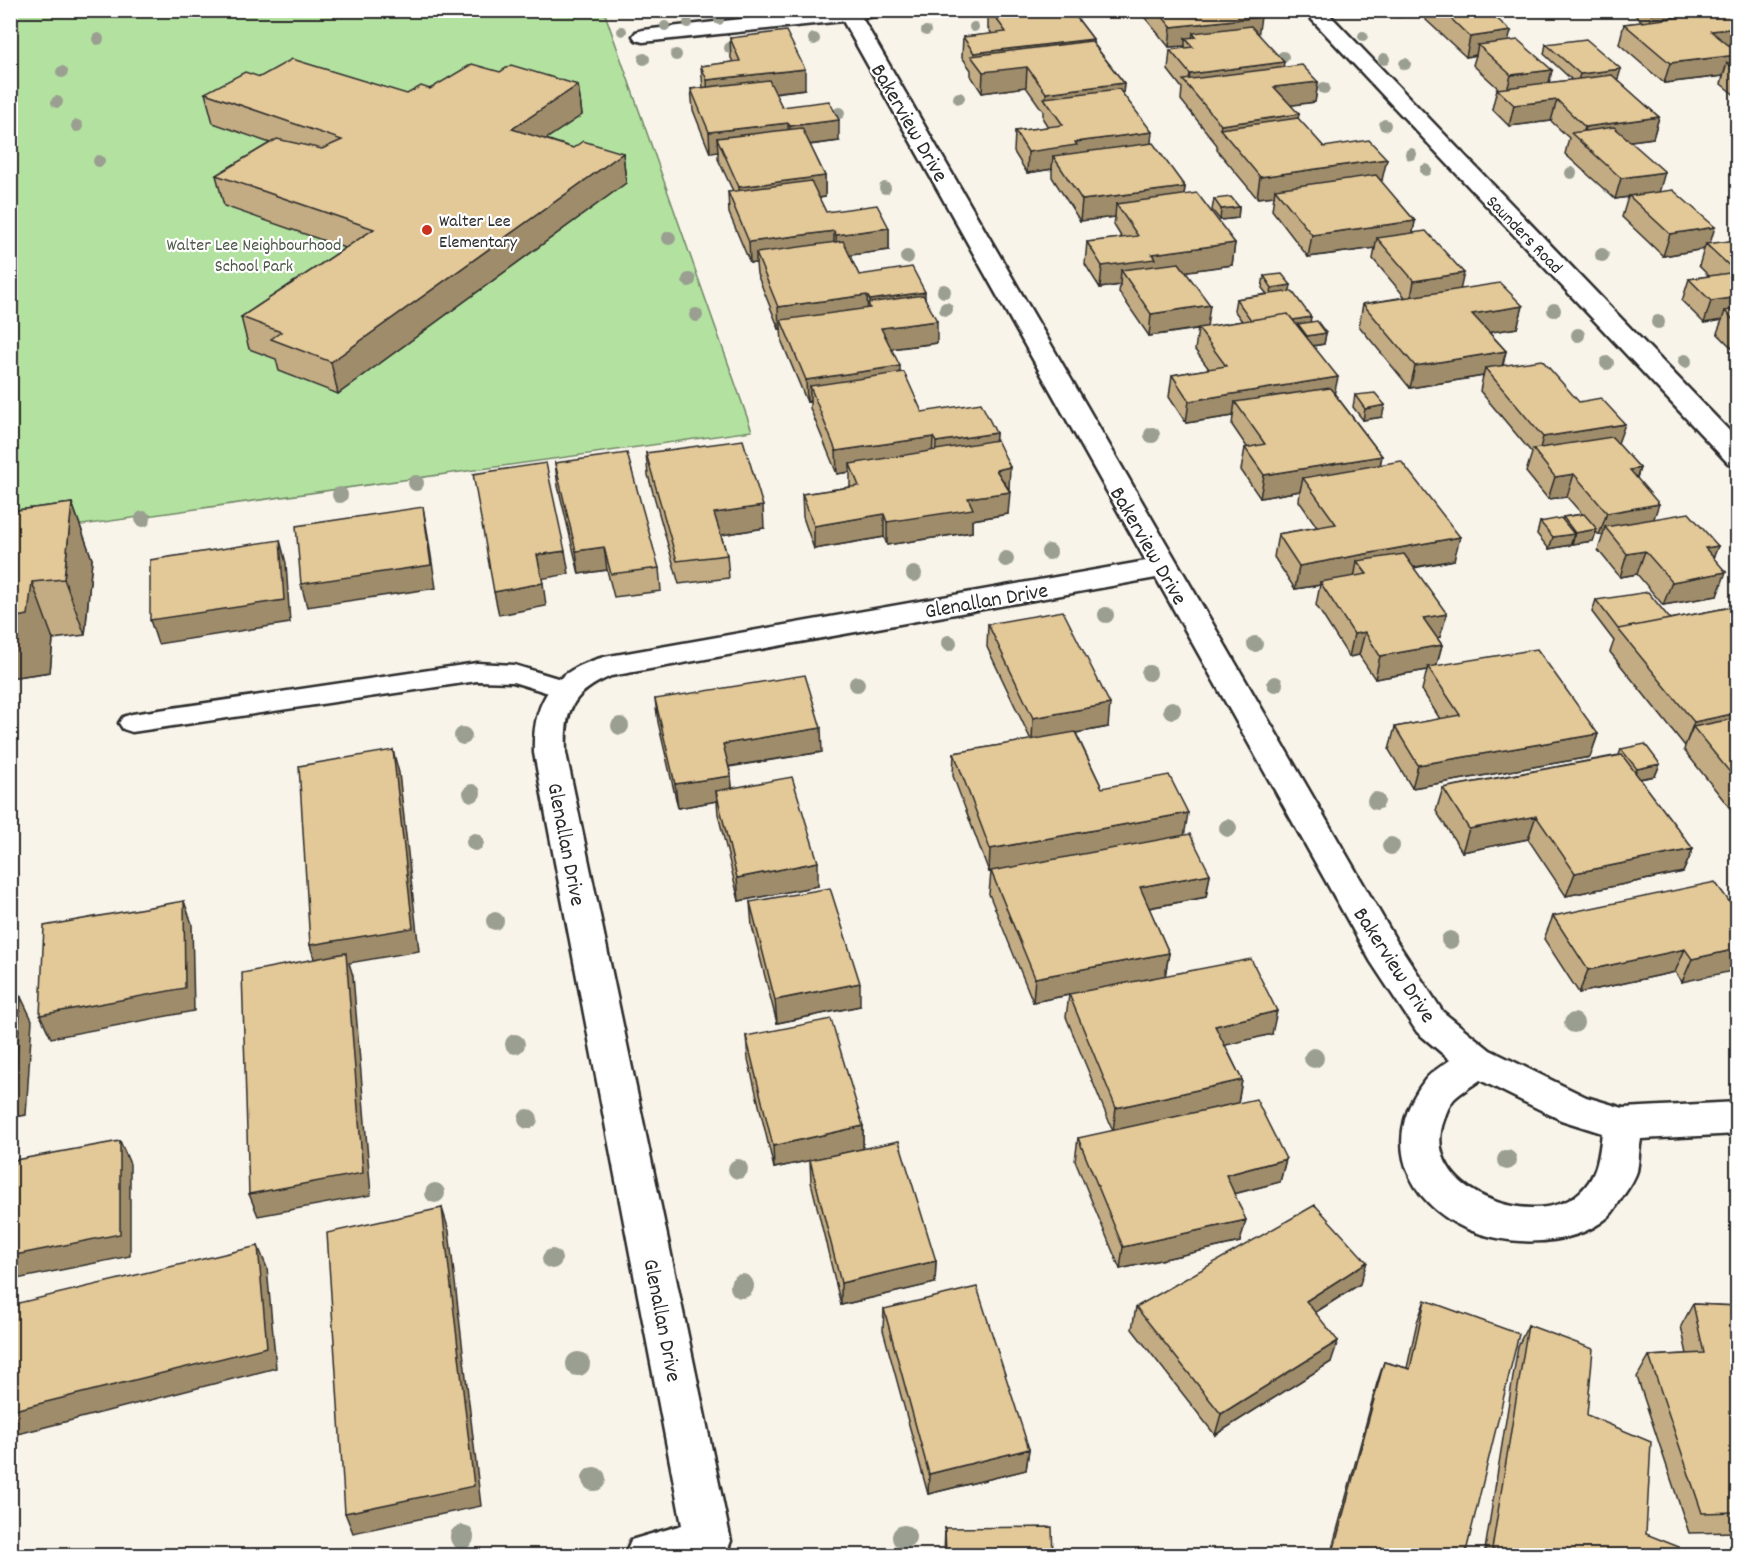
<svg xmlns="http://www.w3.org/2000/svg" width="1748" height="1566" font-family="Dekko,sans-serif">
<rect width="100%" height="100%" fill="#f9f4ea"/>
<filter id="ink" filterUnits="userSpaceOnUse"><feTurbulence type="fractalNoise" baseFrequency=".0167" numOctaves="2"/><feDisplacementMap in="SourceGraphic" scale="12" xChannelSelector="R" yChannelSelector="G"/><feConvolveMatrix kernelMatrix="1 2 1 2 8 2 1 2 1" color-interpolation-filters="sRGB"/></filter>
<g filter="url(#ink)">
<!-- green -->
<path fill="#b3e2a0" stroke="#6f8666" stroke-width="1.5" d="M10 11H604L752 431 11 535Z"/>
<g fill="none" stroke-linecap="round" stroke-linejoin="round">
<defs>
<path id="lane" d="M477 663 514 665 574 683 578 689 574 695 565 698 513 682 477 681 132 732 123 729 119 723 123 717 132 714Z"/>
<path id="street" d="M823 10H894L891 14 862 18 1397 942 1443 1012 1490 1050 1586 1097 1623 1108 1738 1102V1134L1641 1139C1639 1149 1639 1161 1637 1171 1634 1181 1627 1190 1621 1199 1617 1205 1613 1213 1608 1217 1569 1250 1498 1247 1455 1223 1399 1191 1385 1132 1425 1080 1431 1072 1442 1066 1450 1060L1417 1032 1371 962 1156 578 611 676C571 693 564 711 566 753L731 1541 725 1556H624L631 1540 682 1525 534 753C532 700 553 671 604 657L1146 561 843 21 643 42 636 40 633 36 636 32 643 30ZM1480 1080 1561 1120 1602 1133C1599 1155 1598 1176 1580 1192 1536 1233 1418 1190 1444 1120 1446 1113 1449 1105 1454 1099 1461 1092 1472 1086 1480 1080Z
M1303 10H1325L1738 440V465L1728 463Z"/>
</defs>
<!-- lane casing -->
<use href="#lane" stroke="#2b2b2b" stroke-width="5"/>
<!-- street casing -->
<use href="#street" stroke="#2b2b2b" stroke-width="5"/>
<!-- lane -->
<use href="#lane" fill="#fff" fill-rule="evenodd"/>
<!-- street -->
<use href="#street" fill="#fff" fill-rule="evenodd"/>
</g>
<!-- trees -->
<g fill="#9a9f91">
<circle cx="719" cy="20" r="5"/>
<circle cx="688" cy="23" r="5"/>
<circle cx="665" cy="26" r="5"/>
<circle cx="974" cy="27" r="5"/>
<circle cx="622" cy="31" r="5"/>
<circle cx="926" cy="31" r="5"/>
<circle cx="1363" cy="36" r="5"/>
<circle cx="98" cy="39" r="6"/>
<circle cx="814" cy="39" r="6"/>
<circle cx="730" cy="48" r="6"/>
<circle cx="676" cy="55" r="6"/>
<circle cx="1283" cy="57" r="6"/>
<circle cx="644" cy="59" r="6"/>
<circle cx="1384" cy="59" r="6"/>
<circle cx="1405" cy="64" r="6"/>
<circle cx="62" cy="72" r="6"/>
<circle cx="1324" cy="88" r="6"/>
<circle cx="959" cy="98" r="6"/>
<circle cx="57" cy="102" r="6"/>
<circle cx="839" cy="113" r="6"/>
<circle cx="1385" cy="125" r="6"/>
<circle cx="77" cy="126" r="6"/>
<circle cx="1411" cy="154" r="6"/>
<circle cx="99" cy="161" r="6"/>
<circle cx="1426" cy="170" r="6"/>
<circle cx="1571" cy="173" r="6"/>
<circle cx="885" cy="188" r="6"/>
<circle cx="669" cy="238" r="7"/>
<circle cx="1602" cy="255" r="7"/>
<circle cx="907" cy="257" r="7"/>
<circle cx="689" cy="280" r="7"/>
<circle cx="944" cy="291" r="7"/>
<circle cx="946" cy="309" r="7"/>
<circle cx="1554" cy="310" r="7"/>
<circle cx="696" cy="315" r="7"/>
<circle cx="1658" cy="322" r="7"/>
<circle cx="1578" cy="335" r="7"/>
<circle cx="1685" cy="361" r="7"/>
<circle cx="1607" cy="363" r="7"/>
<circle cx="1152" cy="435" r="8"/>
<circle cx="416" cy="483" r="8"/>
<circle cx="340" cy="495" r="8"/>
<circle cx="143" cy="519" r="8"/>
<circle cx="1049" cy="552" r="8"/>
<circle cx="1006" cy="559" r="8"/>
<circle cx="914" cy="574" r="8"/>
<circle cx="1106" cy="615" r="8"/>
<circle cx="949" cy="643" r="8"/>
<circle cx="1255" cy="644" r="8"/>
<circle cx="1149" cy="673" r="8"/>
<circle cx="857" cy="684" r="8"/>
<circle cx="1275" cy="684" r="8"/>
<circle cx="1172" cy="710" r="9"/>
<circle cx="620" cy="726" r="9"/>
<circle cx="463" cy="736" r="9"/>
<circle cx="472" cy="793" r="9"/>
<circle cx="1376" cy="801" r="9"/>
<circle cx="1228" cy="828" r="9"/>
<circle cx="475" cy="842" r="9"/>
<circle cx="1391" cy="846" r="9"/>
<circle cx="495" cy="921" r="9"/>
<circle cx="1450" cy="940" r="9"/>
<circle cx="1574" cy="1023" r="10"/>
<circle cx="515" cy="1044" r="10"/>
<circle cx="1314" cy="1058" r="10"/>
<circle cx="528" cy="1119" r="10"/>
<circle cx="1507" cy="1160" r="10"/>
<circle cx="738" cy="1169" r="10"/>
<circle cx="435" cy="1193" r="10"/>
<circle cx="552" cy="1259" r="10"/>
<circle cx="742" cy="1286" r="12"/>
<circle cx="578" cy="1364" r="12"/>
<circle cx="594" cy="1479" r="12"/>
<circle cx="462" cy="1537" r="12"/>
<circle cx="904" cy="1537" r="12"/>
</g>
<!-- wall -->
<path fill="#c3ac83" stroke="#2b2b2b" stroke-width="1.5" d="M988 10H1071L1093 39V43L1124 83 1123 94 1151 143 1185 187 1184 195 1235 243 1232 265 1185 271 1207 327 1242 321 1234 310 1236 299 1267 294 1262 288 1264 276 1290 291 1311 322 1326 333 1324 344 1313 346 1334 393 1382 456 1380 465 1454 560 1414 568 1440 637 1437 638 1442 645 1436 666 1598 734 1590 757 1412 788 1389 750 1395 727 1440 719 1422 690 1427 670 1375 679 1359 655 1349 657 1316 605 1320 585 1295 589 1274 557 1278 534 1317 527 1299 501 1300 491 1260 498 1241 470 1245 448 1247 447 1232 425 1233 416 1186 423 1169 397 1172 375 1209 369 1195 350 1198 329 1149 336 1119 292 1120 285 1100 288 1085 264 1087 242 1122 238 1114 225 1115 217 1080 221 1052 177V169L1027 173 1014 152 1015 131 1048 127 1043 119V111L1026 87 982 93 971 76V70L962 57 963 37 992 34 988 28Z
M1141 10H1255L1258 34 1283 67 1318 82 1315 102 1290 105 1298 119 1324 147 1382 180 1380 181 1415 221 1413 232 1461 289 1523 306 1517 328 1489 332 1506 351 1503 366 1579 402 1640 468 1637 478 1654 519 1718 546 1713 557 1717 596 1663 605 1637 574 1620 577 1598 550 1603 535H1599L1596 532 1593 541 1572 544 1571 543 1570 545 1549 549 1537 534 1540 522 1562 520 1563 517 1582 514 1567 497 1548 499 1526 472 1532 453 1480 391 1483 376 1410 388 1359 326 1363 304 1405 297 1373 259 1375 248 1308 257 1272 210 1274 196 1257 198 1217 150V145L1181 100 1182 88 1168 70 1170 50 1184 48 1185 46 1169 47 1141 13Z
M1392 10H1487L1508 41 1552 70 1549 83 1572 80 1544 54 1546 44 1618 79H1616L1659 117 1653 138 1630 141 1659 192 1710 244 1737 240V353L1717 333 1722 320 1704 323 1682 301 1689 279 1709 276 1699 266 1704 249 1663 256 1622 217 1628 197 1615 199 1565 154 1569 138 1551 121 1509 126 1492 109 1497 89H1499L1473 65 1476 55 1466 57 1426 20 1427 13 1398 17Z
M1629 10H1690L1688 16H1737V47H1732L1737 52V97L1721 84 1723 76 1664 83 1619 44 1624 24 1643 22Z
M730 38 805 89 775 93 782 107 839 141 810 145 825 176V197L819 198 826 212 889 228V250L849 255 859 275 925 298 937 343 891 349 900 373 922 412 996 433 995 441 1009 490 1008 514 972 520V532L887 545 884 537 814 549 803 517 802 494 850 487V472L837 474 810 408V401L807 402 782 342 781 329H779L757 274 756 263H750L729 213 728 192 733 191 718 159V152L710 153 693 110 691 89 703 88 701 66 733 62 731 58Z
M500 72 578 85 582 115 546 139 573 148 623 153 626 183 338 394 279 371 276 359 249 349 241 317 345 248 224 206 216 175 270 143 213 123 205 93 260 77 407 94Z
M1214 199 1239 207 1238 218 1220 220 1212 210Z
M1355 395 1382 417 1363 420 1353 407Z
M646 453 764 528 721 535 727 555 729 578 679 584 648 475Z
M555 463 659 568 661 591 614 597 607 570 579 574 558 486Z
M72 503 92 559 85 635 53 639 50 672 10 678V511Z
M1596 600 1671 619 1737 606V817L1684 750 1685 746 1610 652 1614 641 1592 612Z
M988 624 1108 727 1076 733 1102 788 1184 835 1210 874 1206 897 1149 908 1169 953 1165 976 1272 1034 1225 1045 1242 1080 1238 1103 1113 1131 1066 1017 1069 995 1033 1002 989 894 991 872H989L953 776 954 753 1031 740 987 647Z
M655 699 822 752 729 767 731 776 732 788 818 886 739 901 718 814 717 801 678 808 658 722Z
M1621 749 1660 764 1655 776 1640 779 1693 849 1683 872 1566 896 1528 839 1462 852 1436 811 1443 788 1619 755Z
M750 902 860 1006 777 1023 752 926Z
M1737 912 1682 982 1675 972 1579 993 1544 939 1553 916Z
M746 1036 863 1126V1149L936 1261 935 1283 841 1305 811 1182 810 1160 774 1168 748 1059Z
M1078 1138 1286 1159 1280 1182 1234 1194 1240 1242 1120 1269 1075 1161Z
M1360 1284 1316 1312 1331 1362 1215 1435 1132 1329 1136 1307Z
M1425 1300 1465 1556H1330L1377 1383 1384 1362 1407 1368 1417 1322Z
M1693 1304 1737 1306V1532L1689 1533 1637 1377 1649 1356 1687 1354 1681 1326Z
M884 1309 1029 1449 1026 1470 928 1494 883 1330Z
M1528 1325 1587 1415 1646 1534 1677 1556H1484L1518 1346Z
M945 1528 1053 1556H944Z"/>
<!-- shaded-wall -->
<path fill="#9f8c6a" stroke="#2b2b2b" stroke-width="1.5" d="M654 10H680L655 13Z
M1399 10H1428L1427 13 1398 17Z
M1653 10H1690L1686 22 1648 27Z
M1261 17 1258 37H1196L1193 33 1191 45 1185 38V46L1169 47 1171 27Z
M1737 28V47L1705 51 1711 31Z
M1511 31 1506 51 1478 45 1476 55 1466 57 1470 37Z
M1093 39 1092 59 1027 67 1026 87 982 93 983 72 974 59V53Z
M1737 55V64L1727 63 1723 76 1664 83 1670 63Z
M1284 62 1281 83 1188 86 1190 74Z
M805 69V89L708 100 707 80Z
M1621 69 1618 79 1577 84 1580 74Z
M1552 70 1547 90 1506 95 1511 75Z
M1318 82 1315 102 1271 108 1274 87Z
M1124 83 1122 103 1046 101V93Z
M578 85 582 115 516 159 512 129Z
M1557 100 1551 121 1509 126 1514 105Z
M1299 114 1295 135 1220 129 1221 125Z
M1659 117 1653 138 1586 147 1581 142 1585 127Z
M839 120V141L790 147V126Z
M788 123V143L717 138 718 152 710 153 709 132Z
M1152 132 1150 153 1053 156 1052 169 1027 173 1028 152 1075 142Z
M623 153 626 183 338 394 331 362Z
M1387 159 1382 180 1280 195 1275 189 1274 196 1257 198 1260 177Z
M1665 172 1659 193 1629 196 1628 197 1615 199 1621 178Z
M825 176V197L740 208 739 187Z
M1185 187 1182 208 1116 204 1115 217 1080 221 1082 200Z
M1239 207 1238 218 1220 220 1221 209Z
M1415 221 1411 243 1377 238 1375 248 1308 257 1312 235Z
M1715 227 1709 247 1706 244 1704 249 1663 256 1670 234Z
M889 228V250L837 257 836 235Z
M834 231V252L756 253V263H750L749 242Z
M1235 243 1232 265 1153 276 1121 270 1120 285 1100 288 1102 266 1152 254Z
M1464 273 1459 295 1410 303 1414 281Z
M1291 285 1289 296 1270 299 1272 288Z
M925 292V314L870 322V300Z
M867 295 868 317 781 320V329H779L778 307Z
M1737 297V318L1725 311 1722 320 1704 323 1711 301Z
M1210 305 1207 327 1149 336 1151 314Z
M1523 306 1517 328 1467 336 1472 314Z
M1311 317 1309 329 1298 324 1296 330 1255 326Z
M937 321V343L881 350V328Z
M1326 333 1324 344 1305 347 1307 336Z
M1506 351 1500 374 1485 368 1483 376 1410 388 1415 366Z
M900 366V389L810 386V401L807 402 806 380Z
M1338 377 1333 400 1235 402 1233 416 1186 423 1189 401Z
M1385 405 1382 417 1363 420 1365 409Z
M1625 424 1617 446 1538 456 1543 437Z
M996 433 995 456 935 465 936 442Z
M933 437 932 459 850 464V472L837 474 836 451Z
M1382 456 1377 479 1303 478 1300 491 1260 498 1264 475Z
M1010 467 1009 490 996 470Z
M1640 468 1632 491 1630 470Z
M1574 474 1567 497 1548 499 1555 477Z
M1010 492 1008 514 972 520V532L887 545V522L968 498Z
M72 503 92 559 85 635 64 579Z
M1659 504 1651 527H1605L1603 535H1599L1607 513Z
M763 506 764 528 716 536 714 513Z
M423 507 427 530 436 588 307 607 301 584Z
M884 514V537L814 549V526Z
M1597 529 1593 541 1572 544 1575 533Z
M1574 534 1570 545 1549 549 1553 537Z
M1460 537 1454 560 1366 576 1367 574 1357 561 1354 579 1320 582V585L1295 589 1299 566Z
M280 540 286 563 290 623 158 644 150 620Z
M1718 546 1709 569 1705 548Z
M604 547 607 570 579 574 576 551Z
M565 551 569 574 540 579 537 555Z
M1645 551 1637 574 1620 577 1627 554Z
M1726 572 1717 596 1663 605 1672 582Z
M32 582 53 639 50 672 10 678V618Z
M543 583 546 606 499 615 494 592Z
M1447 614 1440 637 1418 641 1423 618Z
M1365 632 1359 655 1349 657 1354 634Z
M1442 645 1436 668 1428 667 1427 670 1375 679 1380 656Z
M1110 704 1108 727 1032 741 1033 718Z
M1737 713V735L1693 727 1685 746 1694 722Z
M821 728 822 752 725 767 723 744Z
M1598 734 1590 757 1412 788 1418 765Z
M393 750 399 773 419 951 349 963 353 976 371 1195 258 1216 249 1194 317 968 310 945Z
M1660 764 1655 776 1632 780 1637 769Z
M731 776 733 799 716 791 717 801 678 808 675 784Z
M1188 813 1184 837 989 872 990 849Z
M1536 816 1528 839 1462 852 1469 829Z
M1693 849 1683 872 1566 896 1575 873Z
M818 862V886L739 901 737 878Z
M1210 874 1206 897 1137 910 1140 887Z
M184 901 192 924 194 1011 51 1038 40 1015Z
M1685 949 1675 972 1579 993 1588 970Z
M1737 949V970L1682 982 1692 959Z
M1169 953 1165 976 1033 1002 1035 978Z
M860 983V1006L777 1023 775 1000Z
M21 997 32 1020 26 1115 10 1118V1093Z
M1277 1011 1272 1034 1210 1049 1215 1026Z
M1242 1080 1238 1103 1113 1131 1116 1108Z
M863 1126V1149L774 1168 773 1146Z
M120 1141 130 1164V1256L17 1279 10 1267V1256Z
M1286 1159 1280 1182 1221 1197 1226 1175Z
M442 1208 449 1231 481 1506 353 1533 345 1513Z
M1246 1220 1240 1242 1120 1269 1123 1247Z
M258 1246 267 1268 276 1368 10 1436V1411Z
M936 1261 935 1283 841 1305V1283Z
M1367 1262 1360 1284 1300 1322 1306 1301Z
M1338 1341 1331 1362 1215 1435 1221 1414Z
M1029 1449 1026 1470 928 1494 929 1474Z"/>
<!-- building -->
<path fill="#e3c898" stroke="#2b2b2b" stroke-width="1.5" d="M990 10H1071L1093 39 974 53 963 37 1006 32Z
M1157 10H1255L1261 17 1171 27Z
M1442 10H1487L1511 31 1470 37Z
M1732 11 1737 16V28L1711 31 1737 52V55L1670 63 1624 24Z
M1251 26 1284 62 1190 74 1170 50 1193 47 1185 38 1196 37 1193 33Z
M786 31 805 69 707 80 701 66 740 61 730 38Z
M1586 39 1621 69 1580 74 1546 44Z
M1518 40 1552 70 1511 75 1478 45Z
M1091 41 1124 83 1046 93 1027 67 983 72 971 56Z
M292 59 407 94 421 86 430 89 472 64 500 72 511 65 578 85 512 129 573 148 583 141 623 153 331 362 271 339 281 332 241 317 374 229 216 175 277 139 322 149 342 140 205 93 245 72 260 77Z
M1737 62V71L1727 63Z
M1302 65 1318 82 1274 87 1299 114 1221 125 1183 80Z
M1612 75 1659 117 1585 127 1557 100 1514 105 1497 89Z
M769 80 782 107 829 101 839 120 790 126 788 123 709 132 691 89Z
M1119 89 1152 132 1075 142 1077 145 1028 152 1015 131 1063 125 1044 98Z
M1298 118 1324 147 1369 140 1387 159 1260 177 1220 129Z
M1614 127 1665 172 1621 178 1571 133Z
M802 128 825 176 739 187 717 138Z
M1153 143 1185 187 1082 200 1053 156Z
M1376 175 1415 221 1312 235 1275 189Z
M811 181 826 212 877 205 889 228 836 235 834 231 749 242 728 192Z
M1673 190 1715 227 1670 234 1629 196Z
M1197 193 1235 243 1152 254 1155 259 1102 266 1087 242 1138 236 1116 204Z
M1231 197 1239 207 1221 209 1214 199Z
M1426 231 1464 273 1414 281 1377 238Z
M1737 240V297L1711 301 1689 279 1736 272 1706 244Z
M843 241 859 275 912 267 925 292 870 300 867 295 778 307 756 253Z
M1179 263 1210 305 1151 314 1121 270Z
M1282 274 1291 285 1272 288 1264 276Z
M1500 283 1523 306 1472 314 1506 351 1415 366 1363 304Z
M1292 291 1311 317 1293 320 1288 314 1251 320 1236 299Z
M923 295 937 321 881 328 900 366 806 380 781 320 870 308 868 303Z
M1737 309V324L1725 311Z
M1288 314 1338 377 1189 401 1172 375 1226 366 1198 328Z
M1317 321 1326 333 1307 336 1298 324Z
M1542 360 1579 402 1601 398 1625 424 1543 437 1485 368Z
M904 372 922 412 981 403 996 433 936 442 933 437 836 451 810 386Z
M1330 388 1382 456 1264 475 1245 448 1265 444 1235 402Z
M1375 393 1385 405 1365 409 1355 395Z
M1612 437 1640 468 1630 470 1659 504 1607 513 1574 474 1555 477 1533 449Z
M743 440 763 506 714 513 727 555 677 561 646 453Z
M997 440 1010 467 996 470 1010 492 968 498 973 509 887 522 884 514 814 526 802 494 859 486 850 464Z
M627 453 659 568 611 574 604 547 576 551 555 463Z
M1401 461 1460 537 1299 566 1278 534 1336 524 1303 478Z
M546 463 565 551 537 555 543 583 494 592 473 474Z
M72 503 64 579 32 582 28 615 10 618V511Z
M423 507 431 565 301 584 296 526Z
M1689 513 1718 546 1705 548 1726 572 1672 582 1645 551 1627 554 1605 527Z
M1584 514 1597 529 1575 533 1563 517Z
M1561 518 1574 534 1553 537 1540 522Z
M280 540 284 600 150 620V560Z
M1404 554 1447 614 1423 618 1442 645 1380 656 1365 632 1354 634 1320 582 1367 574 1357 561Z
M1648 592 1670 619 1618 629 1596 600Z
M1737 606V713L1694 722 1618 629Z
M1063 611 1110 704 1033 718 988 624Z
M1537 649 1598 734 1418 765 1395 727 1460 715 1428 667Z
M805 675 821 728 723 744 731 776 675 784 655 699Z
M1737 718V781L1693 727Z
M1075 732 1102 788 1169 775 1188 813 990 849 954 753Z
M1645 744 1660 764 1637 769 1621 749Z
M393 750 413 928 310 945 299 766Z
M1622 755 1693 849 1575 873 1536 816 1469 829 1443 788Z
M792 777 818 862 737 878 716 791Z
M1190 834 1210 874 1140 887 1169 953 1035 978 991 871Z
M1715 882 1737 912V949L1692 959 1685 949 1588 970 1553 916Z
M830 888 860 983 775 1000 750 902Z
M184 901 185 988 40 1015 44 926Z
M346 953 363 1173 249 1194 242 973Z
M1251 959 1277 1011 1215 1026 1242 1080 1116 1108 1069 994Z
M21 997 15 1092 10 1093V999Z
M831 1019 863 1126 773 1146 746 1036Z
M1256 1099 1286 1159 1226 1175 1246 1220 1123 1247 1078 1138Z
M120 1141V1234L10 1256V1161Z
M899 1141 936 1261 841 1283 810 1160Z
M1315 1205 1367 1262 1306 1301 1338 1341 1221 1414 1136 1307Z
M442 1208 474 1486 345 1513 327 1233Z
M258 1246 267 1347 10 1411V1305Z
M977 1287 1029 1449 929 1474 884 1309Z
M1425 1300 1519 1334 1465 1556H1332L1384 1362 1410 1369Z
M1693 1304 1737 1306V1512L1702 1513 1649 1356 1704 1353Z
M1528 1325 1593 1349 1587 1415 1651 1442 1646 1534 1679 1547 1677 1556H1509L1492 1549Z
M1052 1527 1053 1556H946L945 1528Z"/>
</g>
<!-- markers -->
<circle fill="#c8321e" stroke="#fff" stroke-width="2" cx="427" cy="230" r="6"/>
<g text-anchor="middle" stroke-width="4.5" stroke-linejoin="round" paint-order="stroke">
<!-- far-poi labels -->
<g font-size="18" fill="#2b2b2b" stroke="#fff" text-anchor="start">
<text x="439" y="226">Walter Lee<tspan x="439" dy="21">Elementary</tspan></text>
</g>
<!-- far-street labels -->
<g font-size="18" fill="#2b2b2b" stroke="#fff">
<text transform="translate(1525 234) rotate(46)" y="6">Saunders Road</text>
</g>
<!-- far-park labels -->
<g font-size="18" fill="#4d5948" stroke="#fff">
<text x="254" y="250">Walter Lee Neighbourhood<tspan x="254" dy="21">School Park</tspan></text>
</g>
<!-- street labels -->
<g font-size="22" fill="#2b2b2b" stroke="#fff">
<text transform="translate(911 122) rotate(60)" y="8">Bakerview Drive</text>
<text transform="translate(1150 545) rotate(60)" y="8">Bakerview Drive</text>
<text transform="translate(986 599) rotate(-10)" y="8">Glenallan Drive</text>
<text transform="translate(568 844) rotate(79)" y="8">Glenallan Drive</text>
<text transform="translate(1396 964) rotate(57)" y="8">Bakerview Drive</text>
<text transform="translate(664 1320) rotate(79)" y="8">Glenallan Drive</text>
</g>
</g>
<!-- margin -->
<rect width="1748" height="1566" fill="none" stroke="#fff" stroke-width="36"/>
<rect x="18" y="18" width="1712" height="1530" fill="none" stroke="#2b2b2b" stroke-width="2" filter="url(#ink)"/>
</svg>
